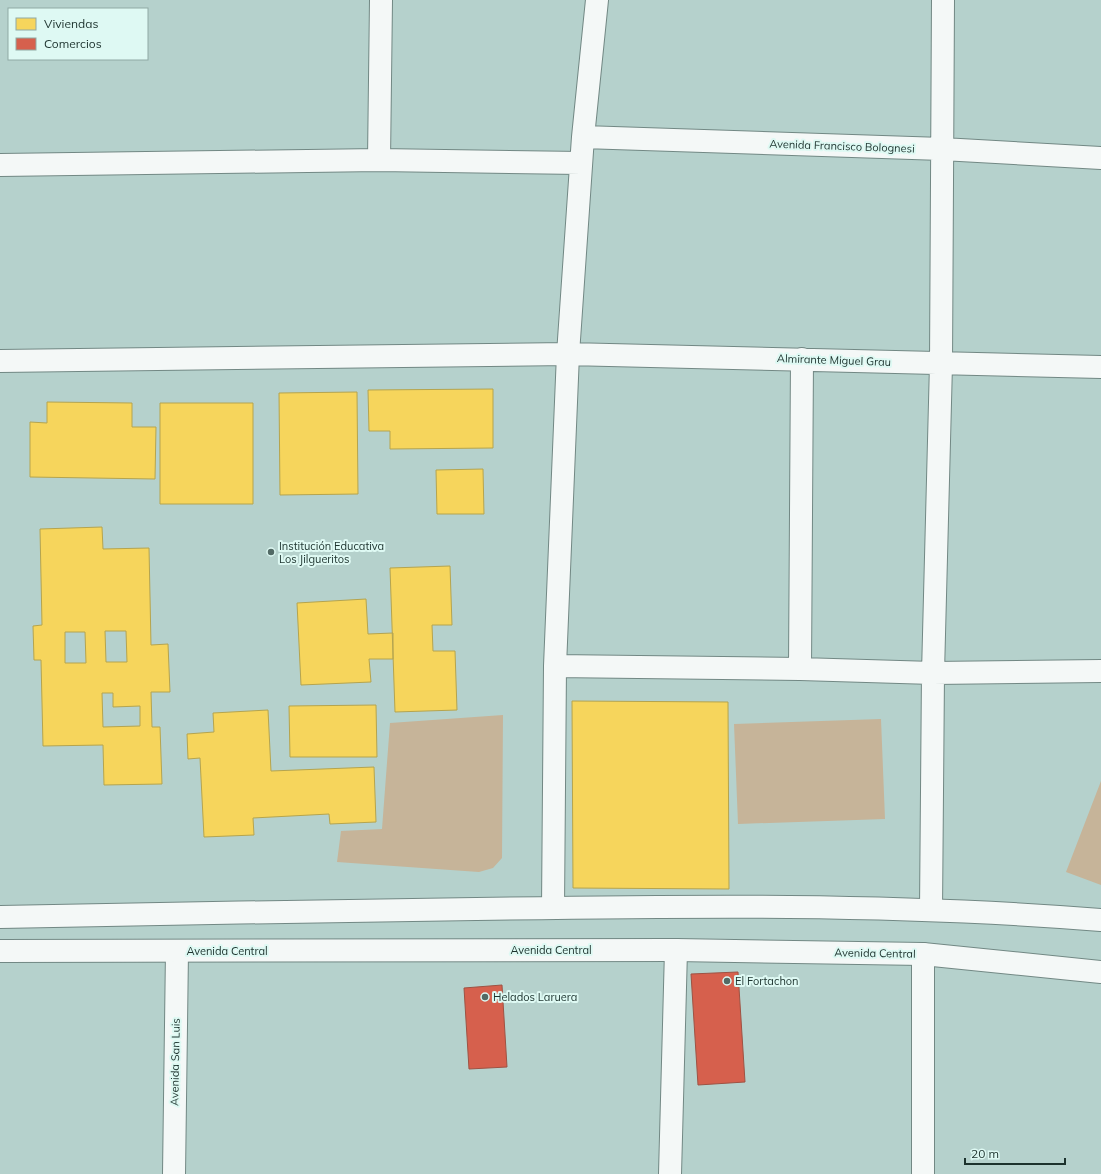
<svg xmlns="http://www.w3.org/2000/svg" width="1101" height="1174" font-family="Mulish,sans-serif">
<rect width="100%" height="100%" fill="#b5d1cc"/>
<!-- green -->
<path fill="#c6b499" d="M503 715 502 858 493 868 479 872 337 862 341 831 382 829 390 723Z
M881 719 885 819 738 824 734 724Z
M1101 781V885L1066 872Z"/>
<!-- homes -->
<path fill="#f6d55c" stroke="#b5a44e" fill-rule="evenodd" d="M493 389V448L390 449V431H369L368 390Z
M357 392 358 494 280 495 279 393Z
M47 402 132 403V427H156L155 479 30 477V422L47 423Z
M160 403H253V504H160Z
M483 469 484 514H437L436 470Z
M102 527 103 549 149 548 151 645 168 644 170 692H151L152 727H160L162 784 104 785 103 745 43 746 41 660H34L33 626 42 625 40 529ZM105 631H126L127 662H106ZM65 632H85L86 663H65ZM102 693H113V707L140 706V726L103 727Z
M450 566 452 625H432L433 651H455L457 710 395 712 390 568Z
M366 599 368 634 393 633V659H369L371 682 301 685 297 603Z
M572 701 728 702 729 889 573 888Z
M376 705 377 757H290L289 706Z
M268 710 271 771 374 767 376 822 330 824 329 814 253 818 254 835 204 837 200 758 188 759 187 734 214 732 213 713Z"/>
<!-- shops -->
<path fill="#d6604d" stroke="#9e5243" d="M738 972 745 1082 698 1085 691 974Z
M502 985 507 1067 469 1069 464 988Z"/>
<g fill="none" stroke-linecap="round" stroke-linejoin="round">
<defs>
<path id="minor" d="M583 137 942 149 1101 158
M379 160 381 0
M0 165 379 160 581 163
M0 361 568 354 1101 367
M555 666 800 669 933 673 1101 671
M800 669 802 359
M553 908 555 666 568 354 583 137 597 0
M931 910 933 673 941 364 943 0
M174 1174 177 951
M670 1174 676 950
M923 1174V954"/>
<path id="secondary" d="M0 917C159 913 317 912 476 909 684 906 893 903 1101 920
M0 951 676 950 923 954 1101 972"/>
</defs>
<!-- minor casing -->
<use href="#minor" stroke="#728884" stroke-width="24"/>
<!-- secondary casing -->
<use href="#secondary" stroke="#728884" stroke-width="24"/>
<!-- minor -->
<use href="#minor" stroke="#f4f8f7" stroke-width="22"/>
<!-- secondary -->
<use href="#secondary" stroke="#f4f8f7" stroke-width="22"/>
</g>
<!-- markers -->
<g fill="#526a65" stroke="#def9f3" stroke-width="1.5">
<circle cx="271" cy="552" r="4"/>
<circle cx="727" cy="981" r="4"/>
<circle cx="485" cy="997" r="4"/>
</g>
<g text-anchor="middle" stroke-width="4" stroke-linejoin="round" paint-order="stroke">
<!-- street labels -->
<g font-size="11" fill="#1c322d" stroke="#def9f3">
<text transform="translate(842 146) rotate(2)" y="4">Avenida Francisco Bolognesi</text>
<text transform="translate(834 360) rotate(2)" y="4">Almirante Miguel Grau</text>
<text x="551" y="954">Avenida Central</text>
<text x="227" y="955">Avenida Central</text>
<text transform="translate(875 953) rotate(1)" y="4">Avenida Central</text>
<text transform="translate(175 1062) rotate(-89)" y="4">Avenida San Luis</text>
</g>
<!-- poi labels -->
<g font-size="11" fill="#1c322d" stroke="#def9f3" text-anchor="start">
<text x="279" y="550">Institución Educativa<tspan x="279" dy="13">Los Jilgueritos</tspan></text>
<text x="735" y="985">El Fortachon</text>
<text x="493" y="1001">Helados Laruera</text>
</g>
</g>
<!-- legend -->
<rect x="8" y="8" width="140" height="52" fill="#def9f3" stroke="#90a9a4"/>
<rect x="16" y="18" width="20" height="12" fill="#f6d55c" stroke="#90a9a4"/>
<text x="44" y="28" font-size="12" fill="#1c322d">Viviendas</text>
<rect x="16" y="38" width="20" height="12" fill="#d6604d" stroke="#90a9a4"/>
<text x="44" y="48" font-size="12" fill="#1c322d">Comercios</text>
<!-- scale -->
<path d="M965 1158v6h100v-6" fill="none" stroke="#1c322d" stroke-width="2"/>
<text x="971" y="1158" font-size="12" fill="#1c322d" stroke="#def9f3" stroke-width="3" paint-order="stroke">20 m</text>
</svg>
